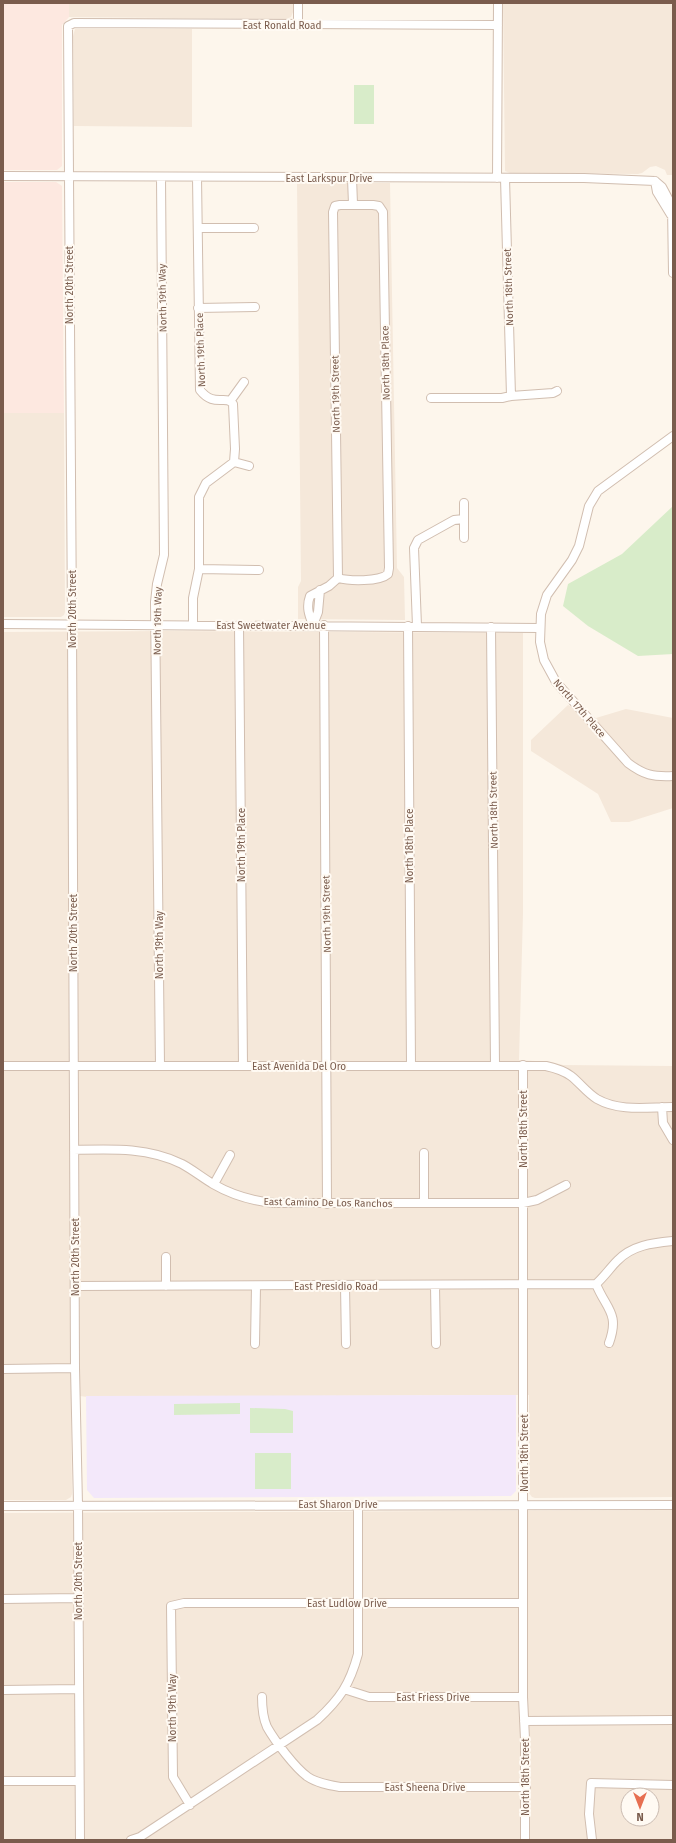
<svg xmlns="http://www.w3.org/2000/svg" width="676" height="1843" font-family="'Fira Sans',sans-serif">
<rect width="100%" height="100%" fill="#fdf6ec"/>
<!-- residential -->
<path fill="#f5e8da" fill-rule="evenodd" d="M69 3H293V12L291 17 286 19 69 17Z
M503 3H669L673 5V175H667L665 170 656 166 650 167 642 173 638 174 510 173 505 171Z
M75 29H192V127L74 126 73 36Z
M297 183H390L397 568 404 577 405 620 298 619V587L301 581Z
M3 413H64L65 612 64 615 61 617H3Z
M166 631 523 633V913L519 1060 551 1062 563 1065 673 1066V1497L535 1498 532 1497 529 1493V1395L88 1397 71 1395 72 1494 71 1497 66 1500H3V632Z
M568 705 596 718 626 709 673 718V808L629 822H611L598 794 531 751V740Z
M673 1510V1840H3V1513ZM628 1795H652V1819H628Z"/>
<!-- commercial -->
<path fill="#fde8e0" d="M3 3H69V17L62 25V166L57 170H3Z
M3 182H56L62 186 64 413H3Z"/>
<!-- education -->
<path fill="#f3e8fa" d="M516 1395V1491L511 1496 94 1498 87 1490 86 1396Z"/>
<!-- green -->
<path fill="#d8ecc9" d="M354 85H374V124H354Z
M673 506V654L638 656 588 626 563 606 568 584 622 554Z
M240 1403V1414L174 1415V1404Z
M250 1408 285 1409 293 1411V1433H250Z
M255 1453H291V1489H255Z"/>
<g fill="none" stroke-linecap="round" stroke-linejoin="round">
<defs>
<path id="minor" d="M298 3V25
M3 176 584 178 655 181
M352 178 353 204
M497 178 498 3
M505 178 511 396
M655 181 662 187 672 206 673 273
M655 181 657 192 671 215
M198 228H254
M198 308 255 307
M431 398H502L511 396 553 393 557 391
M231 400 244 382
M673 436 598 491 589 506 579 546 572 560 547 595 541 614 540 642 544 660 556 682 628 763C644 775 653 777 673 776
M234 462 249 466
M464 503V538
M199 569 259 570
M3 624 539 628
M193 624V598L199 569V497L206 483 234 462 235 449 233 404C226 394 214 408 200 390L197 177
M239 625 243 1066
M313 625C309 615 306 607 310 596L329 586 338 578 333 212 335 206 340 205H373L379 206 383 212 389 568 388 574C379 582 349 581 338 578
M313 625 318 612 320 590
M324 625 327 1204
M408 626 411 1066
M417 626 414 548 418 540 454 520 464 519
M491 627 495 1065
M523 1065V1697L525 1739V1840
M3 1066H546C555 1068 563 1070 571 1076 580 1083 587 1093 597 1099 620 1112 648 1107 673 1107
M160 1066 155 602 157 584 164 555 161 177
M662 1107 663 1123 673 1140
M74 1150C111 1149 148 1147 182 1164 193 1170 203 1178 213 1184 232 1195 253 1201 274 1203H523L537 1200 566 1185
M214 1184 230 1155
M424 1203V1153
M596 1284C604 1277 610 1268 617 1261 632 1245 653 1243 673 1241
M596 1284C606 1309 620 1313 609 1343
M75 1286 596 1284
M166 1286V1257
M345 1286 346 1344
M435 1286 436 1344
M255 1344 256 1286
M3 1369 75 1368
M3 1506 673 1505
M3 1599 78 1598
M344 1689 369 1697H523
M3 1690 78 1689
M262 1697C262 1707 263 1718 267 1727 275 1741 295 1768 308 1777 317 1783 329 1785 340 1787H526
M524 1721 673 1720
M3 1781H79
M190 1805 173 1777 171 1606 184 1603H523
M80 1840 78 1505 75 1368 72 624 68 26 74 23 498 25
M131 1840 140 1837 317 1720C340 1699 350 1684 358 1654V1504
M592 1840 589 1814 591 1783 673 1785"/>
</defs>
<!-- minor casing -->
<use href="#minor" stroke="#d1beb0" stroke-width="10"/>
<!-- minor -->
<use href="#minor" stroke="#fff" stroke-width="8"/>
</g>
<g text-anchor="middle" stroke-width="4" stroke-linejoin="round" paint-order="stroke">
<!-- street labels -->
<g font-size="10" fill="#7a5c4d" stroke="#fffaf3">
<text x="282" y="29">East Ronald Road</text>
<text x="329" y="182">East Larkspur Drive</text>
<text transform="translate(69 285) rotate(-90)" y="4">North 20th Street</text>
<text transform="translate(508 287) rotate(-92)" y="4">North 18th Street</text>
<text transform="translate(162 298) rotate(-91)" y="4">North 19th Way</text>
<text transform="translate(200 350) rotate(-92)" y="4">North 19th Place</text>
<text transform="translate(385 363) rotate(-91)" y="4">North 18th Place</text>
<text transform="translate(335 394) rotate(-91)" y="4">North 19th Street</text>
<text transform="translate(72 609) rotate(-90)" y="4">North 20th Street</text>
<text transform="translate(157 621) rotate(-89)" y="4">North 19th Way</text>
<text x="271" y="629">East Sweetwater Avenue</text>
<text transform="translate(580 708) rotate(49)" y="4">North 17th Place</text>
<text transform="translate(493 810) rotate(-91)" y="4">North 18th Street</text>
<text transform="translate(241 845) rotate(-90)" y="4">North 19th Place</text>
<text transform="translate(409 846) rotate(-90)" y="4">North 18th Place</text>
<text transform="translate(326 914) rotate(-91)" y="4">North 19th Street</text>
<text transform="translate(73 933) rotate(-90)" y="4">North 20th Street</text>
<text transform="translate(159 945) rotate(-90)" y="4">North 19th Way</text>
<text x="299" y="1070">East Avenida Del Oro</text>
<text transform="translate(523 1129) rotate(-90)" y="4">North 18th Street</text>
<text transform="translate(328 1202) rotate(1)" y="4">East Camino De Los Ranchos</text>
<text transform="translate(75 1257) rotate(-90)" y="4">North 20th Street</text>
<text x="336" y="1290">East Presidio Road</text>
<text transform="translate(524 1453) rotate(-90)" y="4">North 18th Street</text>
<text x="338" y="1508">East Sharon Drive</text>
<text transform="translate(78 1581) rotate(-90)" y="4">North 20th Street</text>
<text x="347" y="1607">East Ludlow Drive</text>
<text x="433" y="1701">East Friess Drive</text>
<text transform="translate(172 1708) rotate(-90)" y="4">North 19th Way</text>
<text transform="translate(525 1777) rotate(-90)" y="4">North 18th Street</text>
<text x="425" y="1791">East Sheena Drive</text>
</g>
</g>
<!-- border -->
<rect width="676" height="1843" fill="none" stroke="#7a5c4d" stroke-width="8"/>
<!-- north arrow -->
<g transform="translate(640 1807) rotate(180)"><circle r="19" fill="#fffaf3" stroke="#cabbb1"/>
<path d="M0-3L7 15L0 10L-7 15Z" fill="#e76f51"/>
<text y="-6" font-size="11" font-weight="bold" text-anchor="middle" fill="#7a5c4d">N</text>
</g>
</svg>
